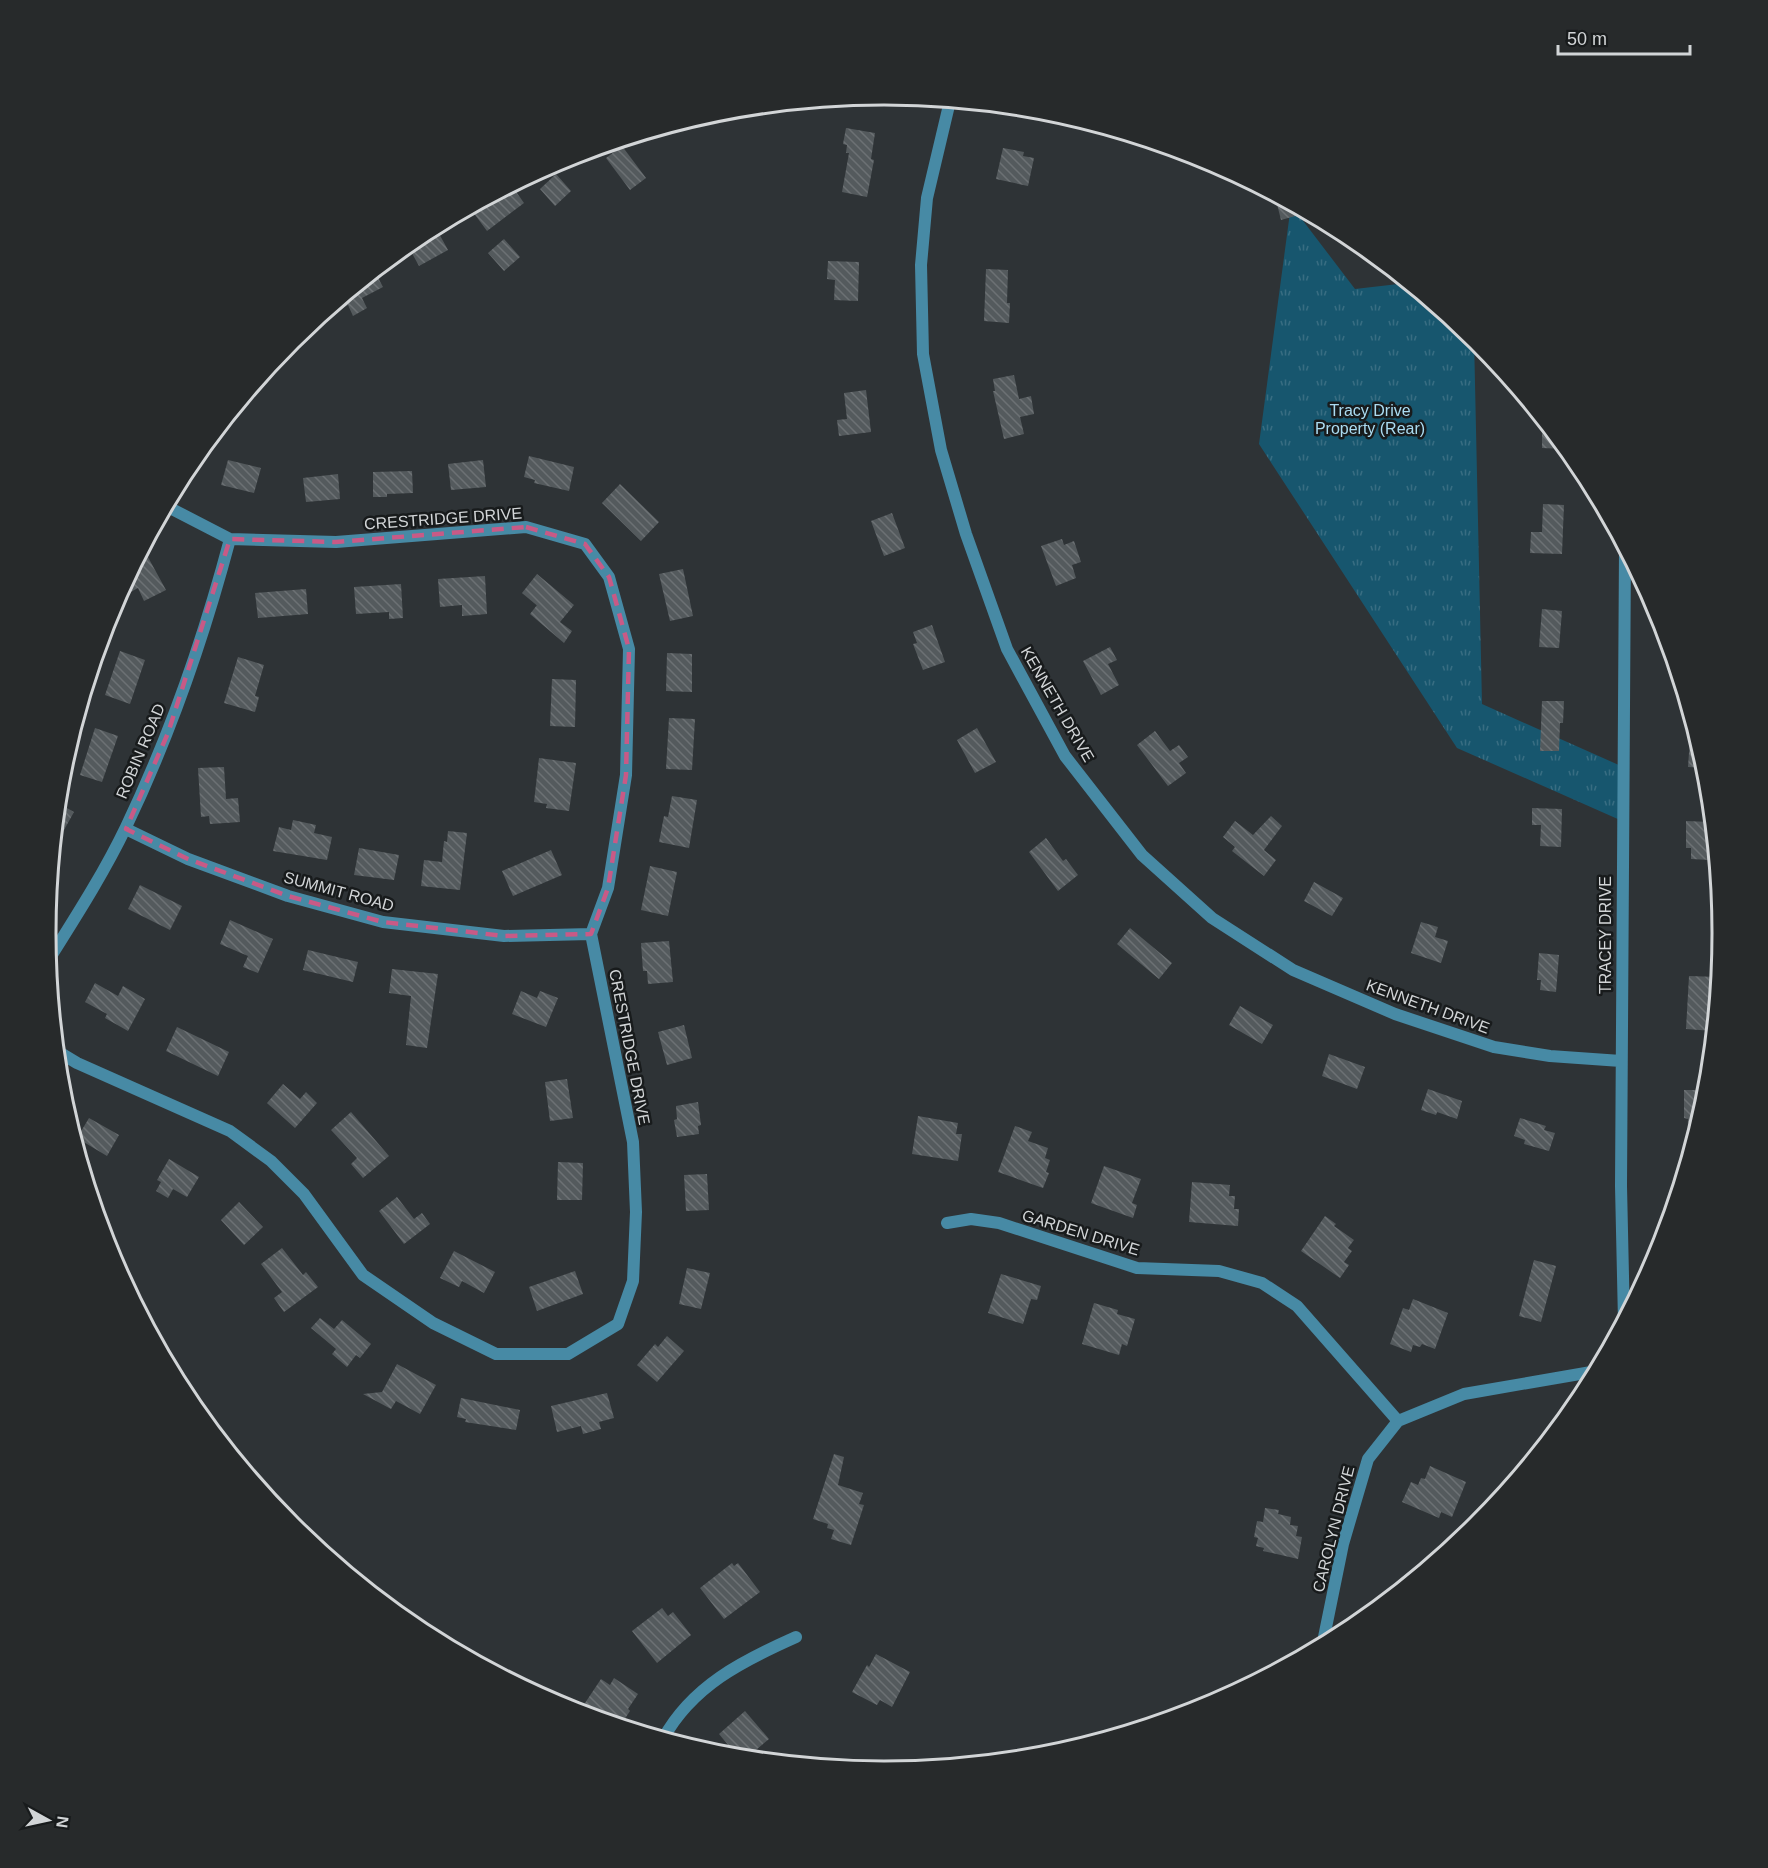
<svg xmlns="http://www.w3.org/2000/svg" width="1768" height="1868" font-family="Helvetica,sans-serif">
<defs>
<pattern id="grass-tufts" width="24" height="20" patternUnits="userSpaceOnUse" patternTransform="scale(1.5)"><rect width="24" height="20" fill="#17566e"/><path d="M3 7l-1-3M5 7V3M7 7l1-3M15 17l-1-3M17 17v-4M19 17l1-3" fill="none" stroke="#386d82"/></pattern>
<pattern id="building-back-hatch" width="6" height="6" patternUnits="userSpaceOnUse" patternTransform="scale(1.5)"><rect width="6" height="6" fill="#545a5d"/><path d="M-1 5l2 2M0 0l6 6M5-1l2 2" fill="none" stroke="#6c7174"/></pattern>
</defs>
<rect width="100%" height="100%" fill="#2e3336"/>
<!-- grass -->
<path fill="url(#grass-tufts)" d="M1291 205 1355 289 1407 283 1474 338 1482 704 1621 766 1620 820 1457 748 1259 444Z"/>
<!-- building -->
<path fill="url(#building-back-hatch)" d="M846 128 875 133 871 159 874 160 867 197 842 192 849 153H846L847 145 843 144Z
M622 146 646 178 630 190 606 158Z
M1003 148 1024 152 1023 156 1034 158 1028 186 996 179Z
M556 174 571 191 555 206 540 189Z
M512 186 524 203 487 231 470 208Z
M1275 196 1287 203 1306 213 1281 220Z
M437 230 448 250 419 266 408 246Z
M504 239 520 257 504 271 488 253Z
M828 261 859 262 858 301 834 300 835 280 827 279Z
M986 269 1008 270 1007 303H1010L1009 323 984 321Z
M375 272 383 287 362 298 367 308 353 316 348 305 337 311 334 305Z
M1014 375 1019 399 1031 396 1034 414 1020 417 1024 434 1004 439 993 391H995L993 379Z
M866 390 871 432 839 436 837 420 847 419 844 393Z
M1542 420 1561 443 1566 449 1542 448Z
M529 456 574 467 569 491 534 483 535 480 524 477Z
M228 460 261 468 254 493 221 485Z
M483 460 486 487 451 490 448 464Z
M412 471 413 493 387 494V497H373V472Z
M338 474 340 499 306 502 303 478Z
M620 484 659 522 641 541 602 503Z
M1543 504 1564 505 1562 554 1530 553 1531 532H1542Z
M892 513 905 548 884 556 871 521Z
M1062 539 1064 545 1074 541 1081 562 1072 565 1076 578 1056 586 1041 546Z
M143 548 166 590 144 601 138 588 116 600Z
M683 569 693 616 670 621 659 574Z
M537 574 574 605 560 622 572 631 564 643 530 614 537 605 540 608 522 593Z
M485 576 487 614 462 616V605L440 607 438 579Z
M401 584 403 618 389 619V612L356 614 354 587Z
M306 589 308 614 258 618 255 593Z
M1542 609 1562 611 1559 648 1539 647Z
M932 625 945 662 923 670 913 644 917 643 913 632Z
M1110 647 1117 660 1108 664 1119 685 1101 695 1083 661Z
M120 651 145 660 130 704 105 695Z
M667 653 692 654V692L666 691Z
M238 657 264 665 255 696 259 697 255 712 224 703Z
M552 679 576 680 575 727 550 726Z
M1542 701H1564L1563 723H1560L1559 751H1540Z
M669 718 695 719 692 770 666 769Z
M1691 723H1692L1706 768 1688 767Z
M95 728 118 736 102 782 80 775Z
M977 728 996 762 975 773 957 740Z
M1155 731 1170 751 1179 745 1188 757 1179 763 1186 773 1168 786 1137 745Z
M539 758 576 763 569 811 546 808 547 804 534 802Z
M224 767 226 799 238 798 240 822 210 824 209 816 201 817 198 768Z
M672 796 697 800 689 848 659 842 664 816 668 817Z
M58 803 74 812 54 848 56 818Z
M1532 808 1562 809 1561 847 1540 846 1541 825H1532Z
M1271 816 1282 826 1264 850 1276 860 1264 876 1232 851 1235 847 1223 837 1235 821 1253 835Z
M293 820 316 825 314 833 332 837 327 860 273 851 279 827 291 830Z
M1686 821 1711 822 1710 860 1691 859V848H1686Z
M448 831 467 833 460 890 421 886 424 860 442 862 444 841 447 842Z
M1046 838 1063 861 1066 859 1078 875 1058 891 1029 852Z
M359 848 399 855 394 880 354 875Z
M551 850 562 875 513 896 502 871Z
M650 866 677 872 668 916 641 910Z
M1314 882 1343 898 1332 916 1304 901Z
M140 885 182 906 170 930 128 909Z
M230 920 273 939 258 973 243 967 248 956 220 944Z
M1421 922 1438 927 1435 937 1448 941 1441 963 1411 953Z
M1130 928 1172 963 1159 979 1117 944Z
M669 941 673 982 648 984 647 971H643L641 943Z
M308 950 358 962 353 982 303 970Z
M1539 953 1559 955 1556 992 1540 990 1541 980H1537Z
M392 969 438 974 427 1048 406 1045 411 996 389 993Z
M1689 976 1719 977 1713 1031 1686 1029Z
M95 983 118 996 123 986 145 999 128 1031 105 1018 107 1014 85 1002Z
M521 991 537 998 540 991 558 998 546 1027 512 1014Z
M1240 1006 1273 1025 1262 1044 1229 1025Z
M684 1025 692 1058 667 1065 658 1032Z
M177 1027 229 1052 218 1076 166 1051Z
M1329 1054 1365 1067 1357 1089 1322 1076Z
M567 1079 573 1118 550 1121 545 1082Z
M283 1084 300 1099 306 1092 317 1103 295 1128 267 1103Z
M1428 1089 1462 1101 1457 1119 1437 1112 1436 1115 1421 1110Z
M1684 1090H1705V1097H1707L1691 1149 1687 1148 1688 1119 1684 1118Z
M698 1102 701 1125 698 1126 699 1134 677 1137 674 1120 677 1119 676 1106Z
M351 1112 389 1156 363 1178 351 1164 357 1158 331 1130Z
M918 1116 958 1123 956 1134H962L958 1161 912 1154Z
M89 1118 119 1135 107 1156 77 1138Z
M1520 1118 1546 1126 1544 1130 1555 1133 1549 1151 1524 1144 1525 1140 1514 1136Z
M1015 1126 1032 1132 1028 1141 1048 1148 1045 1158 1050 1160 1046 1172 1049 1173 1043 1188 998 1172Z
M169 1159 199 1177 187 1197 173 1189 168 1198 156 1191 161 1182 157 1180Z
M558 1162 583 1163 582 1200H557Z
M1104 1166 1141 1179 1132 1203 1137 1205 1133 1218 1091 1203Z
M707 1174 709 1210 686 1211 684 1175Z
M1192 1182 1230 1185 1229 1196H1235L1234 1209H1239L1238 1226 1189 1222Z
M397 1197 414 1219 422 1213 430 1224 404 1244 379 1211Z
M239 1202 263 1227 244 1245 221 1220Z
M1325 1216 1336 1224 1334 1226 1354 1240 1348 1248 1352 1251 1344 1262 1349 1265 1340 1278 1301 1251Z
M282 1248 303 1275 306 1272 318 1287 284 1312 274 1298 282 1292 261 1264Z
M454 1251 495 1272 484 1293 462 1281 459 1287 440 1278Z
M1534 1260 1556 1266 1541 1322 1519 1316Z
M687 1268 710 1273 701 1309 679 1304Z
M575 1271 583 1294 537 1311 529 1287Z
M1001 1274 1041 1286 1037 1300 1031 1299 1023 1324 988 1313Z
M1413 1299 1448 1313 1435 1349 1422 1344 1420 1347 1413 1345 1411 1352 1390 1344 1403 1308 1409 1310Z
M1094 1303 1118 1310 1117 1314 1135 1319 1127 1346 1122 1344 1119 1355 1082 1344Z
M320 1318 334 1329 342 1320 371 1344 360 1358 356 1355 347 1367 332 1354 336 1349 311 1328Z
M667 1336 684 1351 657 1382 637 1365 655 1344 658 1347Z
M397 1364 436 1385 420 1414 396 1401 391 1409 363 1394 382 1392Z
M607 1393 614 1418 599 1422 601 1429 583 1434 581 1426 557 1432 551 1406Z
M461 1398 520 1410 516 1430 465 1422 466 1419 457 1417Z
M834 1454 844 1457 838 1485 863 1493 859 1504 864 1505 851 1545 831 1539 834 1530 827 1528 828 1524 813 1519Z
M1430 1466 1466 1482 1452 1517 1441 1512 1439 1518 1402 1502 1411 1482 1418 1485 1421 1478 1425 1479Z
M1265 1508 1279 1510 1278 1514 1291 1517 1290 1525 1298 1526 1296 1536 1302 1537 1298 1559 1263 1551 1264 1548 1256 1546 1258 1538 1254 1537 1257 1521 1263 1522Z
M732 1563 734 1566 738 1563 760 1592 724 1619 700 1588Z
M662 1608 668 1616 673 1612 691 1635 657 1663 632 1631Z
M876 1654 910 1672 892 1707 880 1700 877 1705 852 1692 867 1665 869 1667Z
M614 1678 638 1694 628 1709 630 1711 620 1726 595 1719 581 1709 601 1679 610 1685Z
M745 1711 769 1739 745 1759H740L719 1734Z"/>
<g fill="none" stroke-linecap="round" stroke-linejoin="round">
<!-- street -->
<path stroke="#478aa5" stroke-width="12" d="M950 101 927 198 921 265 923 354 941 450 966 534 1007 649 1065 756 1142 855 1212 918 1293 970 1395 1014 1494 1047 1550 1056 1621 1061
M126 829 188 859 288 896 383 922 504 936 591 934
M48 961C75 918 104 873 126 827 170 735 204 637 230 539
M57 1051 77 1063 230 1131 271 1161 304 1194 363 1275 433 1323 496 1354H568L618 1324 633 1281 636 1212 633 1142 591 934 608 888 626 775 629 649 609 577 585 544 526 527 336 542 230 539 166 506
M947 1223 971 1219 999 1223 1137 1268 1219 1271 1262 1283 1297 1306 1398 1421
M1624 1321 1621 1186 1625 549
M1322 1647 1343 1544 1368 1459 1398 1421 1464 1394 1597 1371
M663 1739C692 1686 742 1661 796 1637"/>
</g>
<!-- marked area -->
<path fill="none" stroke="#c85a86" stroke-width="4.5" stroke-dasharray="12 8" stroke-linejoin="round" d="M526 527 585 544 609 577 629 649 626 775 608 888 591 934 504 936 383 922 288 896 188 859 126 829 168 733 230 539 336 542Z"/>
<g text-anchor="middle" stroke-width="5" stroke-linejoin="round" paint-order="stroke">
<!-- park labels -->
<g font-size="16" fill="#abdcf2" stroke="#181b1c">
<text x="1370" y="416">Tracy Drive<tspan x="1370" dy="18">Property (Rear)</tspan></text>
</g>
<!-- street labels -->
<g font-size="16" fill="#d2d5d7" stroke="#181b1c">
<text transform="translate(443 518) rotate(-4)" y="6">CRESTRIDGE DRIVE</text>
<text transform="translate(1058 704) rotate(60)" y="6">KENNETH DRIVE</text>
<text transform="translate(140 751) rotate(-67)" y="6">ROBIN ROAD</text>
<text transform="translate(339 891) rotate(15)" y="6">SUMMIT ROAD</text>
<text transform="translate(1605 935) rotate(-90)" y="6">TRACEY DRIVE</text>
<text transform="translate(1428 1006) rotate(20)" y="6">KENNETH DRIVE</text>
<text transform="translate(630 1047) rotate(79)" y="6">CRESTRIDGE DRIVE</text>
<text transform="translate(1081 1232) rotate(17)" y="6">GARDEN DRIVE</text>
<text transform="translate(1333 1529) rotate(-76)" y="6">CAROLYN DRIVE</text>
</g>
</g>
<!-- crop -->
<path d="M0 0H1768V1868H0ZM56 933a828 828 0 1 1 1656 0a828 828 0 1 1-1656 0Z" fill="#272a2b" fill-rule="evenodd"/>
<path fill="none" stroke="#d2d5d7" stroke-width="3" d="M56 933a828 828 0 1 1 1656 0a828 828 0 1 1-1656 0Z"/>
<!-- north arrow -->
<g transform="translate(48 1820) rotate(98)" stroke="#181b1c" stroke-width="4.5" paint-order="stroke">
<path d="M0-4.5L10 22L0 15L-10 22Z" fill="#d2d5d7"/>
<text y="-9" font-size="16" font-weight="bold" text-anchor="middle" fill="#d2d5d7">N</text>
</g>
<!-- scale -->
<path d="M1558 45v9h132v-9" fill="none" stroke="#d2d5d7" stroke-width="3"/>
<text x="1567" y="45" font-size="18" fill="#d2d5d7" stroke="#181b1c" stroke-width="4.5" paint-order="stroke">50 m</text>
</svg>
